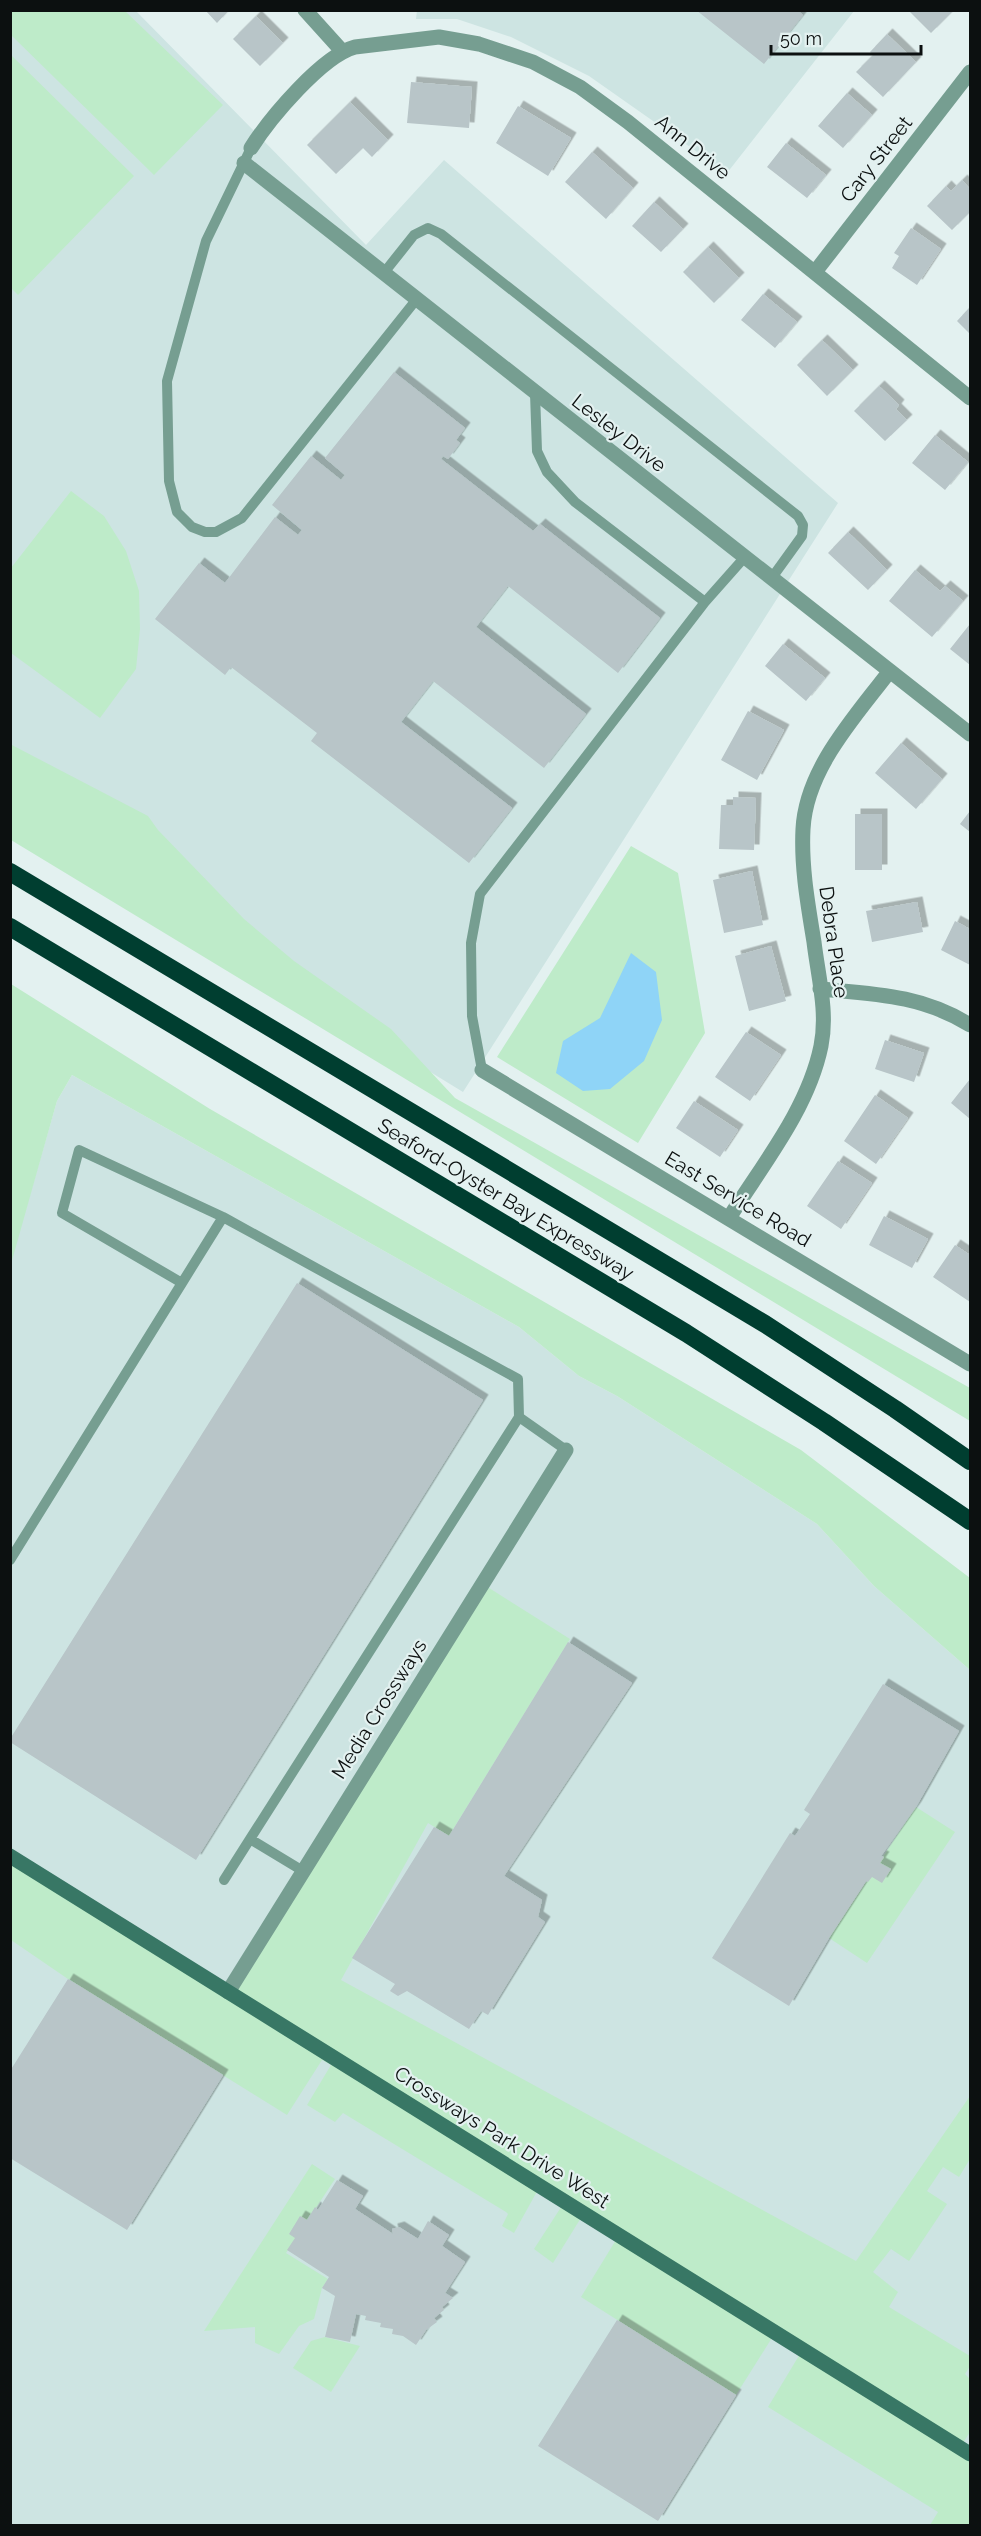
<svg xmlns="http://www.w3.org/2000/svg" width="981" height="2536" font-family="Raleway,sans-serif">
<defs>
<filter id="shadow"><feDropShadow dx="5.5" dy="-5.5" stdDeviation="0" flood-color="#0004"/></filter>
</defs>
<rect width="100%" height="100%" fill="#e3f1f0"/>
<!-- built -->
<path fill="#cde4e2" d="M417 10 854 11 727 173 589 76 511 37 457 19H416Z
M10 11H136L366 245 444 160 838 503 463 1092 11 815Z
M72 1075 519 1327 579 1376 617 1396 817 1524 874 1586 970 1670V2525H11L10 1264 57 1101Z"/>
<!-- green -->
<path fill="#beebc9" d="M10 11H125L223 105 154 175 11 35Z
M11 55 134 176 18 295 10 287Z
M71 491 104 516 126 551 139 591 140 629 136 669 100 718 11 653V568Z
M10 744 148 816 158 830 244 919 294 961 391 1029 455 1098 970 1388V1421L11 840Z
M631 846 678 873 705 1033 638 1143 497 1057Z
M11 984 210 1109 801 1450 970 1578V1670L874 1586 817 1524 617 1396 579 1376 519 1327 72 1075 57 1101 11 1264Z
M486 1586 570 1639 449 1836 428 1823 341 1980 856 2261 970 2096V2159L959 2177 943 2167 927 2191 947 2204 909 2261 891 2249 873 2272 898 2292 889 2307 970 2356V2366L965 2374 970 2379V2432L961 2446 970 2452V2525H930L938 2512 768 2407 803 2349 775 2333 736 2395 581 2297 619 2235 584 2213 553 2263 534 2249 565 2201 540 2186 514 2233 502 2226 508 2214 506 2212 343 2113 335 2122 307 2105 331 2065 322 2060 287 2115 68 1979 11 1940 10 1856 228 1992Z
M916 1807 955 1832 867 1963 829 1938Z
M312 2164 335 2179 286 2253 328 2279 322 2288 314 2319 299 2326 279 2354 255 2343V2327L204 2331Z
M325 2337 360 2346 331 2392 293 2368 311 2341Z"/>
<!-- water -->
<path fill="#8fd4f7" d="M631 953 656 972 662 1020 644 1061 610 1089 583 1091 556 1073 563 1041 600 1018Z"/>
<!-- building -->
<path fill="#b8c5c8" filter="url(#shadow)" d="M205 10H229L217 23Z
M696 10H797L803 15 764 64Z
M908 10H954L931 33Z
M256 16 283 43 260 66 233 39Z
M887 34 916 62 883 97 856 72 873 55 870 52Z
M411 82 472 87 469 128 407 123Z
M847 93 872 115 843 148 818 126Z
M350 102 388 140 372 157 363 148 336 174 307 145Z
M518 106 571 138 548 176 496 143Z
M786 143 826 175 807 198 767 167Z
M592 152 633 188 606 219 565 182Z
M962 180 970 189V212L952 230 927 206 946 186 951 191Z
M654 202 683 229 661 252 632 226Z
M911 228 941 249 917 285 892 268 899 256 894 253Z
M708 247 739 278 714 303 683 272Z
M763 294 797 322 775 348 741 320Z
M970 307V334L957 321Z
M822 340 853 370 827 396 797 365Z
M394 372 465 428 456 440 460 443 448 459 443 456 441 459 533 531 540 524 660 618 618 673 508 586 476 627 586 714 544 768 433 681 401 722 512 808 469 863 311 741 317 733 231 667 225 675 155 619 199 563 225 583 275 517 298 535 302 530 272 505 311 456 341 480 345 475 325 458Z
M879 386 899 405 896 409 907 420 885 441 854 411Z
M935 435 968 462 945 490 912 463Z
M848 532 887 570 868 590 828 553Z
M915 570 940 591 945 586 963 601 932 637 889 601Z
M970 624V665L950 649Z
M783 644 825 678 806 701 765 666Z
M748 711 784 730 757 780 721 760Z
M901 743 942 779 916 809 875 773Z
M733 797 756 798 754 850 719 849 721 805H733Z
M970 811V832L960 824Z
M855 814H882V870H855Z
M752 871 763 925 724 933 713 880Z
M917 902 923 932 872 942 866 911Z
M955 921 970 929V965L941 950Z
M771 946 786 1001 749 1011 735 956Z
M746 1032 781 1055 750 1101 715 1077Z
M885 1040 924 1053 914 1082 875 1069Z
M970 1079V1119L951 1103Z
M875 1095 908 1118 876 1164 844 1141Z
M694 1101 738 1130 720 1157 676 1128Z
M838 1161 872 1183 841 1229 807 1206Z
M884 1216 928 1239 912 1268 869 1245Z
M955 1245 970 1255V1302L933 1277Z
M297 1283 483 1400 196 1860 10 1742V1739Z
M568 1642 632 1683 504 1876 542 1900 538 1917 545 1922 488 2015 481 2011 469 2029 407 1991 398 1996 390 1991 395 1984 352 1958 434 1827 449 1836Z
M883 1684 959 1731 916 1807 881 1856 884 1857 880 1863 891 1869 882 1883 872 1877 868 1882 866 1881 829 1938 789 2006 712 1958 790 1833 795 1836 810 1814 804 1810Z
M68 1979 223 2075 127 2230 10 2158V2071Z
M337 2180 363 2196 355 2209 393 2234 392 2229 399 2227 418 2239 428 2221 449 2235 442 2246 465 2262 445 2293 453 2298 442 2307 444 2310 434 2318 437 2322 426 2330 416 2345 403 2336 392 2334 393 2329 380 2327 381 2323 365 2320 366 2316 356 2314 350 2342 325 2337 335 2296 322 2288 329 2277 287 2250 295 2238 289 2234 300 2216 307 2220 315 2207 318 2210Z
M617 2320 736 2395 658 2521 538 2446Z"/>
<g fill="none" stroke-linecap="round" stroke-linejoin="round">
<!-- lane -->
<path stroke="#769e91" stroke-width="10" d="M251 148 206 241 167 381 169 481 177 512 192 527 205 532H216L242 518 416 300
M383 274 414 235 428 228 441 234 798 516 803 525 802 536 771 579
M535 393 537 451 547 472 575 502 705 602
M482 1070 472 1016 471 943 480 894 705 602 744 558
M223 1217 182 1283 62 1213 79 1150 223 1217 518 1379 519 1417 566 1450
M10 1560 182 1283
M303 1871 250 1839 519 1417
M224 1880 250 1839"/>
<!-- street -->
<path stroke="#769e91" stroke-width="15" d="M305 10 342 51
M251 148C270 118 322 56 355 47L439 37 479 44 533 62 580 87 628 122 970 398
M244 163 970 734
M815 272 970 72
M820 989C875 994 922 995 970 1025
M482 1070 970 1364
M729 1218C763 1164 808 1109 821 1046 828 1012 818 976 814 942 808 905 801 867 803 829 806 769 855 717 889 672
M228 1992 566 1450"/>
<!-- secondary -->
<path stroke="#387765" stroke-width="15" d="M10 1856 970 2454"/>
<!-- highway -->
<path stroke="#003e30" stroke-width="18" d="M10 872 765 1324 895 1409 970 1461
M10 927 686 1333 824 1422 970 1521"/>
</g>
<g text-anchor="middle" stroke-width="4.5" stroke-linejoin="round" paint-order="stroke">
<!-- street labels -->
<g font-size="20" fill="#0c1010" stroke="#e3f1f0">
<text transform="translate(693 147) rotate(39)" y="7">Ann Drive</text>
<text transform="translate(876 159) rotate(-52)" y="7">Cary Street</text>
<text transform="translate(619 433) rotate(38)" y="7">Lesley Drive</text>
<text transform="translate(834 942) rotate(82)" y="7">Debra Place</text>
<text transform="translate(506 1199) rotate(31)" y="7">Seaford-Oyster Bay Expressway</text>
<text transform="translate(738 1199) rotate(31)" y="7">East Service Road</text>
<text transform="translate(379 1709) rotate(-58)" y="7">Media Crossways</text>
<text transform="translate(502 2137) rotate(32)" y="7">Crossways Park Drive West</text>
</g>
</g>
<!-- border -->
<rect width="981" height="2536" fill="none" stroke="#0c1010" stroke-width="24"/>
<!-- scale -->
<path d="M771 45v9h150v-9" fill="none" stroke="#0c1010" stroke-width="3"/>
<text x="780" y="45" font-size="18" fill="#0c1010" stroke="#e3f1f0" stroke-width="4.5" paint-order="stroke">50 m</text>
</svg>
